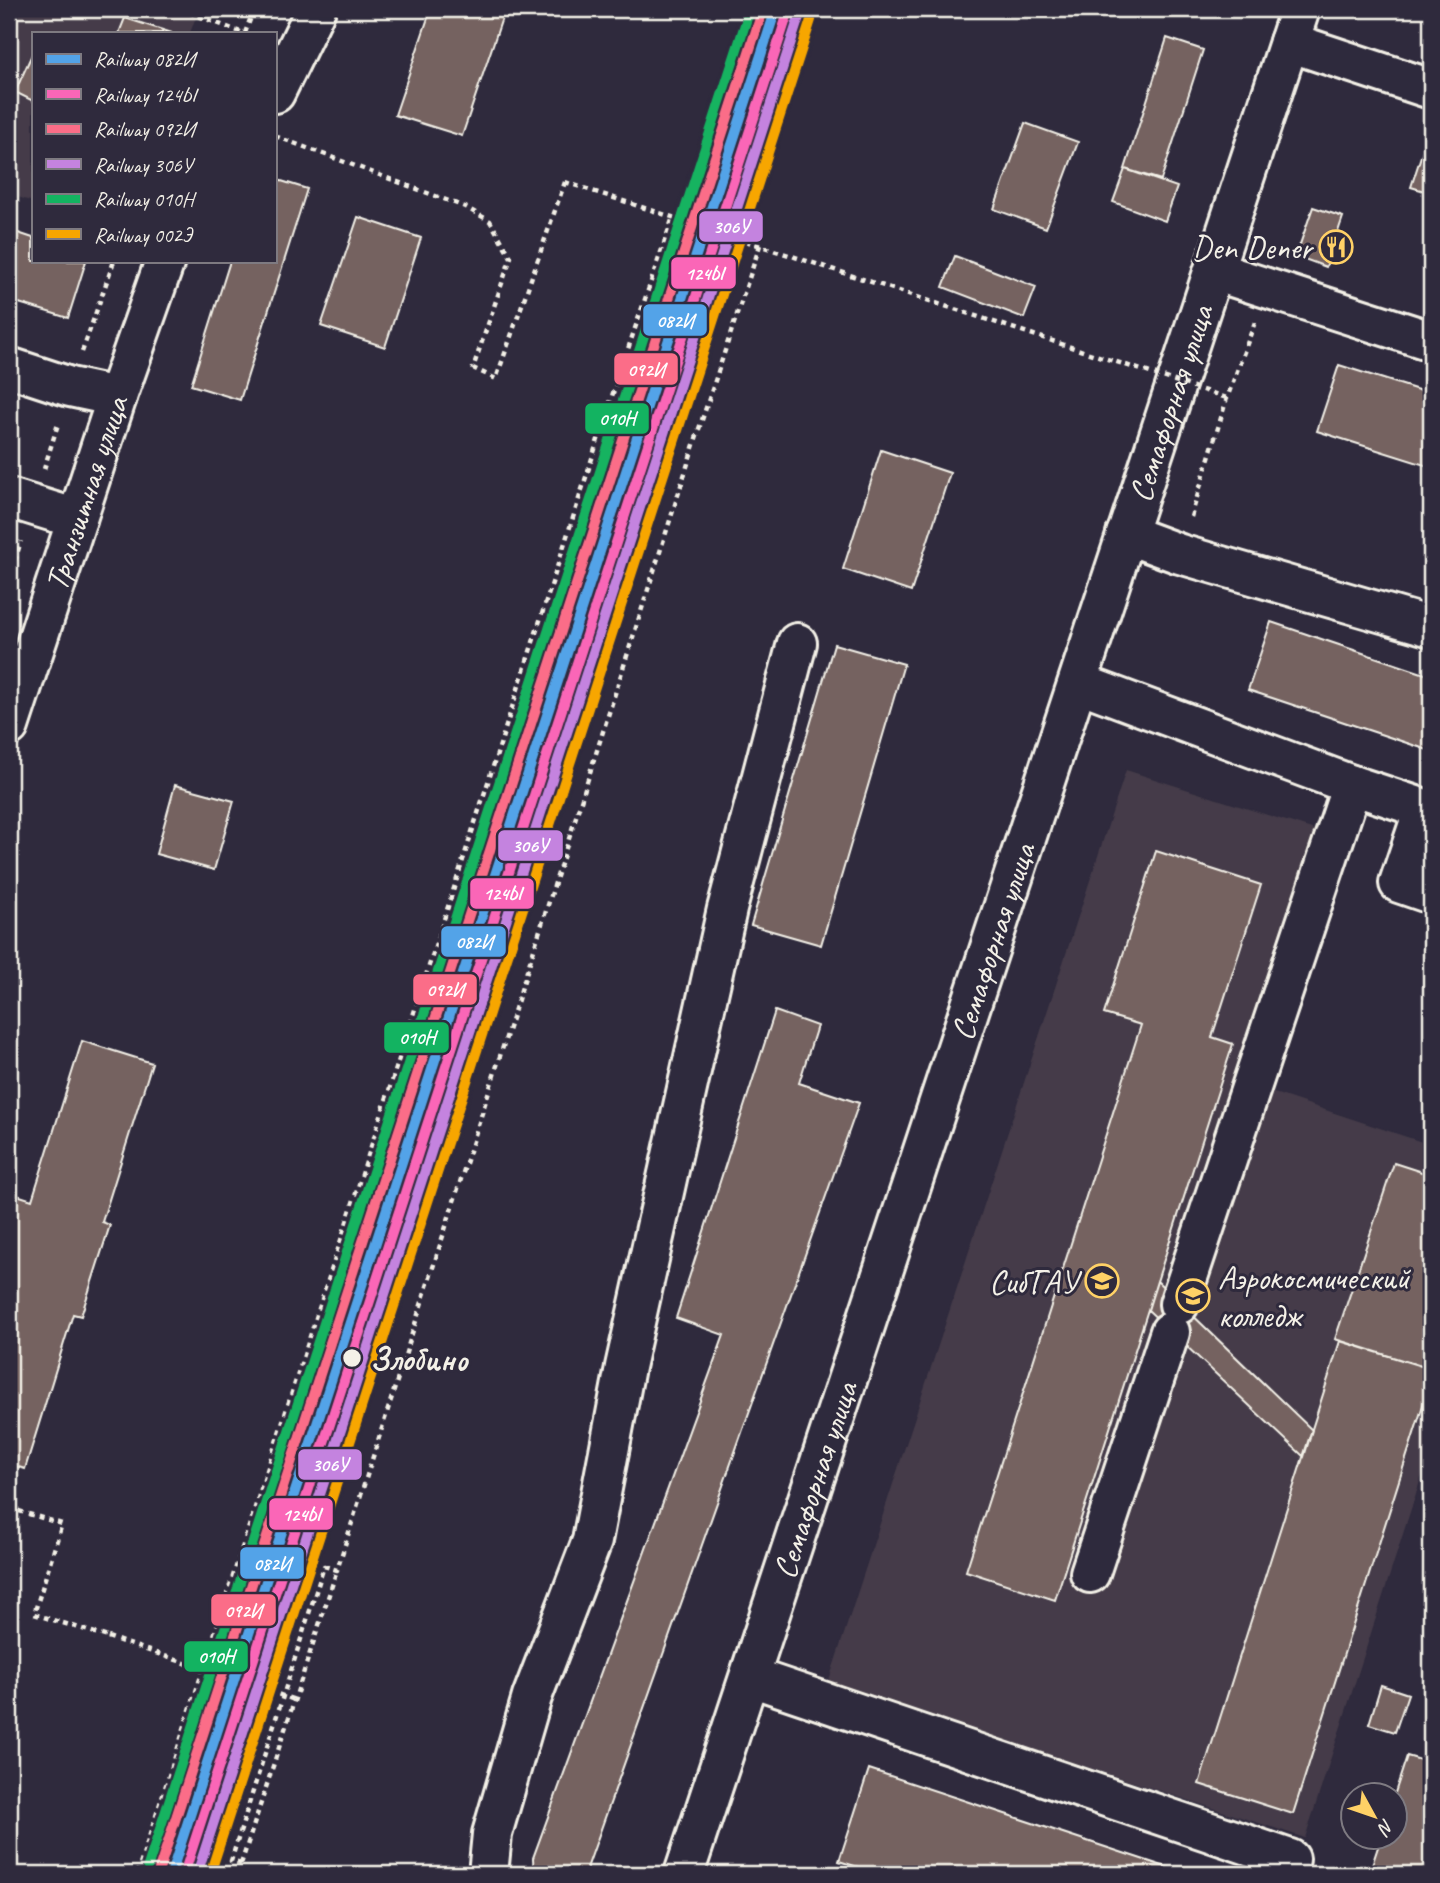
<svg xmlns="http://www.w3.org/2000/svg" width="1440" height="1883" font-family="Caveat,sans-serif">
<rect width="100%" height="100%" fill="#2f2a3d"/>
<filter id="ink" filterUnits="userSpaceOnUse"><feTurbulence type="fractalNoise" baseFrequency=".0143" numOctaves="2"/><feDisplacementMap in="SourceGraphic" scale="14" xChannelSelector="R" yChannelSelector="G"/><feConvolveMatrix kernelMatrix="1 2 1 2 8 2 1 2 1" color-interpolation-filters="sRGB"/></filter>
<g filter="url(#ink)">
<!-- built -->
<path fill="#443b48" d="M9 9H199L190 33H33V202L9 194Z
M1126 770 1315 830 1235 1080 1431 1145V1447L1305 1838 828 1683Z"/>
<!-- building -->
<path fill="#746261" stroke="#f4f1e8" stroke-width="2" d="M431 9H505L462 136 395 115Z
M125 18 172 33H119Z
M1167 38 1203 50 1161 180 1125 169Z
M33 52V101L15 92Z
M1025 123 1078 142 1046 228 994 209Z
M1431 125V193L1411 187Z
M1125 169 1177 187 1165 221 1113 202Z
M275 179 307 189 240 400 191 385 230 261H275Z
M1313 207 1343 217 1326 267 1296 256Z
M358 217 421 238 385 347 321 326Z
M9 230 33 238V261H86L68 318 9 300Z
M955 256 1036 287 1024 318 943 287Z
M1339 365 1431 394V467L1317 431Z
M881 450 950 473 911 592 843 569Z
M1271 622 1431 676V751L1248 690Z
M834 644 904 664 821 945 751 925Z
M175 785 234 801 214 870 156 854Z
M1156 851 1261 885 1212 1037 1233 1044 1055 1600 966 1571 1141 1025 1104 1014Z
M775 1011 817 1026 799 1083 859 1103 585 1874H534L533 1858 724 1335 676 1318Z
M82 1041 152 1063 102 1222 110 1225 81 1316 73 1314 25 1469 9 1464V1212L14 1194 32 1200Z
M1394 1163 1431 1175V1369L1335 1339Z
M1157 1281 1312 1430 1304 1457 1148 1310Z
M1340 1341 1431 1369V1380L1293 1814 1199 1784Z
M1381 1685 1408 1694 1395 1732 1369 1724Z
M1407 1756 1431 1763V1874H1369L1381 1838H1394V1796Z
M869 1769 1187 1874H880L839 1861Z"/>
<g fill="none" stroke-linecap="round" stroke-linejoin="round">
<defs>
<g id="minor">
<path d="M1289 42 1431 89"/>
<path d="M275 93 316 9"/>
<path d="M1214 271 1431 341"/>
<path d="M9 367 70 387 117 397"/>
<path d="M9 498 77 519"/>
<path d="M1126 534 1180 554 1431 627"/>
<path d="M1079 683 1352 785 1431 811"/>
<path id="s1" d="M9 726 117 397 165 261"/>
<path d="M1424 809 1399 883 1431 894"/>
<path d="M1179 1304 1352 785"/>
<path d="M1090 1573 1170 1332"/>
<path d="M751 1677 1290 1859"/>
<path d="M488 1874 492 1834 532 1697 592 1541 625 1367 727 909 797 643"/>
</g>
<g id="highway">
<path id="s2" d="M684 1874 1300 9"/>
</g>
</defs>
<!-- minor casing -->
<use href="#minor" stroke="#f4f1e8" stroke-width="44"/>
<!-- highway casing -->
<use href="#highway" stroke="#f4f1e8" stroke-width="44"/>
<!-- path -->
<path stroke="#f4f1e8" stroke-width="4.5" stroke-dasharray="5 5" stroke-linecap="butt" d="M180 9 243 33
M245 33 254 9
M275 136 465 207 490 221 511 257 473 368 496 379 565 182
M82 352 114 261
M44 469 58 424
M1191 517 1227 398 1255 322
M9 580 21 541
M9 1508 62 1524 34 1614 108 1637
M156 1816 244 1542
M241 1864 337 1570
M137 1874 156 1816 164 1818 253 1545 244 1542 613 393 673 217
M238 1874 241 1864 231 1861 324 1566 337 1570 698 432 760 245"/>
<!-- minor -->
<use href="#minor" stroke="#2f2a3d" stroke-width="38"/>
<!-- highway -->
<use href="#highway" stroke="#2f2a3d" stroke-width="38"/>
<!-- path-bridge -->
<path stroke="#f4f1e8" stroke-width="4.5" stroke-dasharray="5 5" stroke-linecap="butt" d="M565 182 1227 398
M108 1637 295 1700"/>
<defs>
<path id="rail-1" d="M171 1874 776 9"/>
<path id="rail-2" d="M184 1874 788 13"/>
<path id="rail-3" d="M159 1870 763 9"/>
<path id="rail-4" d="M197 1874 799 17"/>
<path id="rail-5" d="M148 1866 750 9"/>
<path id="rail-6" d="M210 1874 811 20"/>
</defs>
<!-- rail-1 casing -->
<use href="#rail-1" stroke="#2f2a3d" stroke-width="16"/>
<!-- rail-2 casing -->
<use href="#rail-2" stroke="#2f2a3d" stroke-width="16"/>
<!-- rail-3 casing -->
<use href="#rail-3" stroke="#2f2a3d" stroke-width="16"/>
<!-- rail-4 casing -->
<use href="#rail-4" stroke="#2f2a3d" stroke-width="16"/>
<!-- rail-5 casing -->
<use href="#rail-5" stroke="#2f2a3d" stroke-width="16"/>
<!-- rail-6 casing -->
<use href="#rail-6" stroke="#2f2a3d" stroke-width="16"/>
<!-- rail-1 -->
<use href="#rail-1" stroke="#53a3e8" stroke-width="10"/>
<!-- rail-2 -->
<use href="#rail-2" stroke="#fa66b7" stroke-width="10"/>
<!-- rail-3 -->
<use href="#rail-3" stroke="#fb6d88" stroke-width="10"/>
<!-- rail-4 -->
<use href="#rail-4" stroke="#c483df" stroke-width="10"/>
<!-- rail-5 -->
<use href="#rail-5" stroke="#13b361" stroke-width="10"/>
<!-- rail-6 -->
<use href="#rail-6" stroke="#f7a600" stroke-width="10"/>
</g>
</g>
<!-- icons -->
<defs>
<symbol id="restaurant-ring" viewBox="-11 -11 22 22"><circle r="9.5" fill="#2f2a3d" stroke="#ffd166" stroke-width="1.5"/><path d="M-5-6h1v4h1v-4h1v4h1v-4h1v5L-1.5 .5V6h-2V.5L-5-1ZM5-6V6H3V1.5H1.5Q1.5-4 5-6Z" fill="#ffd166"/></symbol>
<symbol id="university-ring" viewBox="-11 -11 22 22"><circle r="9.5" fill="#2f2a3d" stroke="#ffd166" stroke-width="1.5"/><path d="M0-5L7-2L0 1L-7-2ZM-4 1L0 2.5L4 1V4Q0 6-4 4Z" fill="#ffd166"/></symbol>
</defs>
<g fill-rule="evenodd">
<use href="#restaurant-ring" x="1317" y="228" width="38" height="38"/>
<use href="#university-ring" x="1083" y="1262" width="38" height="38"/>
<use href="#university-ring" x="1174" y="1277" width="38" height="38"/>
</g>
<!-- markers -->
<circle fill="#f4f1e8" stroke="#2f2a3d" stroke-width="2.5" cx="352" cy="1358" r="10"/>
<g text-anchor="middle" stroke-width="6" stroke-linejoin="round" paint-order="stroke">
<!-- poi labels -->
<g font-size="33" fill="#f4f1e8" stroke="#2f2a3d" text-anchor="end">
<text x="1312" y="259">Den Dener</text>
<text x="1218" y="1289" text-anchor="start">Аэрокосмический<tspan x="1218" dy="38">колледж</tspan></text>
<text x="1078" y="1293">СибГАУ</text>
</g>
<!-- street labels -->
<g font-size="33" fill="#f4f1e8" stroke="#2f2a3d">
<text dy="12" stroke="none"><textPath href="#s2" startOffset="1549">Семафорная улица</textPath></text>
<text dy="12" stroke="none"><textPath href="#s1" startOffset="245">Транзитная улица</textPath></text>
<text dy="12" stroke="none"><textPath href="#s2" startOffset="982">Семафорная улица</textPath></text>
<text dy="12" stroke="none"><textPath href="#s2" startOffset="415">Семафорная улица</textPath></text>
</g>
<!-- stop labels -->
<g font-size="33" font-weight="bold" fill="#f4f1e8" stroke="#2f2a3d" text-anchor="start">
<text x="370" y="1370">Злобино</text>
</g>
</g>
<g stroke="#2f2a3d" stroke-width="2.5">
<rect x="698" y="210" width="66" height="33" rx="7" fill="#c483df"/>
<rect x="670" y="256" width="67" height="34" rx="7" fill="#fa66b7"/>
<rect x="642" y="303" width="66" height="34" rx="7" fill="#53a3e8"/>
<rect x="613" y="352" width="66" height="34" rx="7" fill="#fb6d88"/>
<rect x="584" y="402" width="66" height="33" rx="7" fill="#13b361"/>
<rect x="497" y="829" width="67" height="33" rx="7" fill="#c483df"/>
<rect x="469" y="877" width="66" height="33" rx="7" fill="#fa66b7"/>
<rect x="440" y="925" width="67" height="33" rx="7" fill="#53a3e8"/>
<rect x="412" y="973" width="66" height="33" rx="7" fill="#fb6d88"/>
<rect x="383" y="1021" width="67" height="33" rx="7" fill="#13b361"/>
<rect x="297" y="1448" width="66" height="33" rx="7" fill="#c483df"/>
<rect x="268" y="1497" width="66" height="34" rx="7" fill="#fa66b7"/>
<rect x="239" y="1546" width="66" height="34" rx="7" fill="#53a3e8"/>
<rect x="210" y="1593" width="67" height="34" rx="7" fill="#fb6d88"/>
<rect x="183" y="1640" width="66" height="33" rx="7" fill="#13b361"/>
</g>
<g font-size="19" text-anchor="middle" font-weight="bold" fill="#fff">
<text x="731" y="233">306У</text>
<text x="704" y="280">124Ы</text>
<text x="675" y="327">082И</text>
<text x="646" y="376">092И</text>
<text x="617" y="425">010Н</text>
<text x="530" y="852">306У</text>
<text x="502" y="900">124Ы</text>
<text x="474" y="948">082И</text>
<text x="445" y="996">092И</text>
<text x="417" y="1044">010Н</text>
<text x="330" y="1471">306У</text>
<text x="301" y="1521">124Ы</text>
<text x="272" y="1570">082И</text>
<text x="243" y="1617">092И</text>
<text x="216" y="1663">010Н</text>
</g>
<!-- margin -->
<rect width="1440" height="1883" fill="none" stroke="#2f2a3d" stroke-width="35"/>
<rect x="18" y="18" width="1405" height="1848" fill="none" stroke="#f4f1e8" stroke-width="2.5" filter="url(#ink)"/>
<!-- legend -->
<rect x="32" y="32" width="245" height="231" fill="#2f2a3d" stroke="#7e7a81" stroke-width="2"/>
<rect x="46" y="54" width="35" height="10" fill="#53a3e8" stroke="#7e7a81" stroke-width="2"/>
<text x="94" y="66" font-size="21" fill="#f4f1e8">Railway 082И</text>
<rect x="46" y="89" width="35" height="10" fill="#fa66b7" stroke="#7e7a81" stroke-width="2"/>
<text x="94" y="102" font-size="21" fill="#f4f1e8">Railway 124Ы</text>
<rect x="46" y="124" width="35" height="10" fill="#fb6d88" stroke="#7e7a81" stroke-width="2"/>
<text x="94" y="136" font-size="21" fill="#f4f1e8">Railway 092И</text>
<rect x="46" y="159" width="35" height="10" fill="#c483df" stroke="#7e7a81" stroke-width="2"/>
<text x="94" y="172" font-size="21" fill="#f4f1e8">Railway 306У</text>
<rect x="46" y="194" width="35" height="10" fill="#13b361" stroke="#7e7a81" stroke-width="2"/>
<text x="94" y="206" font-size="21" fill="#f4f1e8">Railway 010Н</text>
<rect x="46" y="229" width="35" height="10" fill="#f7a600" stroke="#7e7a81" stroke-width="2"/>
<text x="94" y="242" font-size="21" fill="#f4f1e8">Railway 002Э</text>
<!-- north arrow -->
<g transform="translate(1374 1816) rotate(130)"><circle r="33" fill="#2f2a3d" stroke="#7e7a81" stroke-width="2"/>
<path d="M0-5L12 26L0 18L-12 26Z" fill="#ffd166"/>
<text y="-10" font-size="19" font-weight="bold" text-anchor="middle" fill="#f4f1e8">N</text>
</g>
</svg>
